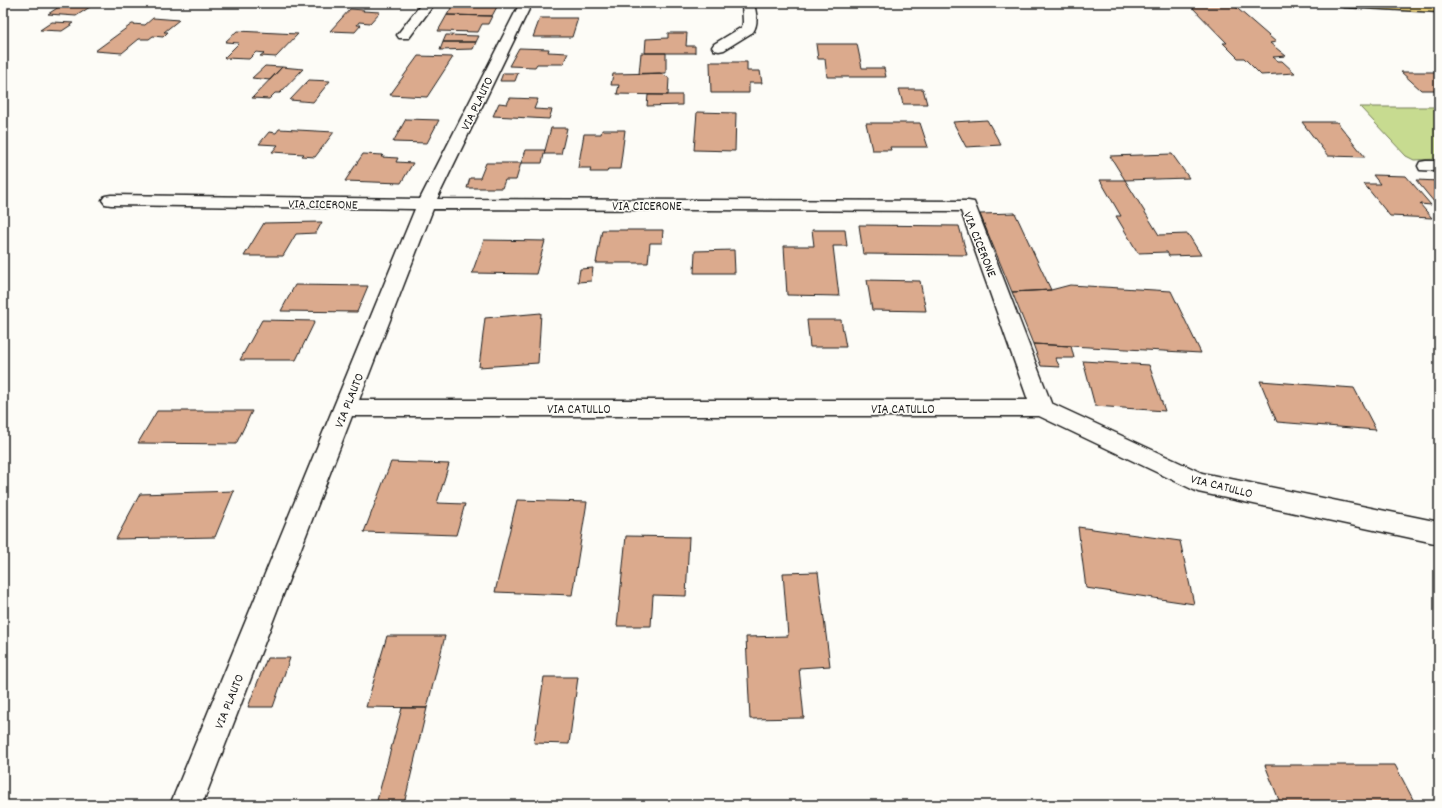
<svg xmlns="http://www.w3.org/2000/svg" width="1442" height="808" font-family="Dekko,sans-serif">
<rect width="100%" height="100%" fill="#fdfcf7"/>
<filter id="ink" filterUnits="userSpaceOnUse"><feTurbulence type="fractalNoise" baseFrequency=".025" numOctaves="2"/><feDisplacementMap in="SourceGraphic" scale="8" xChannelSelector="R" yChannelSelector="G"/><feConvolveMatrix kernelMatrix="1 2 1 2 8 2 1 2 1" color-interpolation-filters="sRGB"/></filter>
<g filter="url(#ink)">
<!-- green -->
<path fill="#c7db90" stroke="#727c56" d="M1360 107H1439V159L1414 160 1406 156Z"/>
<!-- building -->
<path fill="#dbaa8d" stroke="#1c1c1c" d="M65 3H96L76 16 48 14Z
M454 3H499L492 16 447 15Z
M1188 3H1231L1276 42 1270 43 1286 56 1273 57 1278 61H1282L1295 73 1261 75 1244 58H1238L1223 43H1227Z
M350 9 364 10 363 11 380 12 370 23 359 22 357 25H361L355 32 330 31Z
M447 15 492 16 488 24H482L478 32 438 31Z
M153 18 179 20 164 32H168L163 37 153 36 149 39H139L122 53 95 51 132 24 145 25Z
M540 18H578L572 37H533Z
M52 22 74 23 62 31 40 30Z
M237 31 298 34 276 57 260 56 264 53 256 52 249 59 224 58 239 43 225 42Z
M668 33H687L686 46H695V53H645L646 39 668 38Z
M446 35 479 36 476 42H443Z
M443 42H476L473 49 440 50Z
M816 44H857L862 68H884L886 77H827L825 59H818Z
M519 48 549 49 548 52 568 53 563 64H537L535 67 509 66Z
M641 53H666V73L639 74Z
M418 56 453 57 427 97 390 95Z
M710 62H747V71H760L762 83H749V93H711Z
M265 66 282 67 270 80 252 78Z
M282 67 303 69 280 93H275L269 99 252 98Z
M1401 72H1439V90H1421Z
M503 73H518L515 81H500Z
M660 73 669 78 668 95 617 94 619 85H611L613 74Z
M309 80 330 81 313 102 290 100Z
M899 89H923L927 104H903Z
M648 95H682V105L647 106Z
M510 98 538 99 534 109 552 110 549 119 493 116 499 103 507 104Z
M697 112 736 113 735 151 694 150Z
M406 119 439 120 427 143 393 142Z
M987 120 1001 145 966 147 953 122Z
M1302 122H1337L1365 157 1328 156Z
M866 123H920L928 147H890L891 150H872Z
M551 128H567L561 154H544Z
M279 129 334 132 315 157 302 156 304 154 272 152 278 145 259 144 269 132 276 133Z
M602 130H625L620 169H608L607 172H590L591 168H578L584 134H601Z
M526 150H545L542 163H521Z
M363 154 383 155 381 157 398 158 396 162 413 163 401 183 345 181Z
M1172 154 1189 178 1125 180 1110 156Z
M486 163H521L516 180H505L502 188H467L470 178H480Z
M1373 175 1406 176 1431 205 1420 204 1432 218 1390 216 1364 184H1380Z
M1100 180H1125L1159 235 1188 234 1201 255 1169 256 1167 252 1138 253 1116 216H1121Z
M1416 180 1439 181V208Z
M1015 213 1051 290 1012 292 980 214Z
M322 222 316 233 296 234 283 256H244L264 223Z
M859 225 959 226 967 255 863 254Z
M602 230H663L662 243H650L648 263H596Z
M812 230H845L847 246H833L839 296 787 295 784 246H814Z
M484 240 545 241 536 274 472 273Z
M734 250 735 273H694L695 251Z
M593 268 591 281 578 282 580 269Z
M867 280 920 281 926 311 872 310Z
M295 285 368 286 357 312 281 311Z
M1070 285 1171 291 1201 353 1033 344 1012 292 1051 290Z
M541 313 538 363 479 367 485 318Z
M262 320 315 321 296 360H240Z
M807 320H841L846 347H810Z
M1033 344 1071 346 1074 358H1055L1060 367 1041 366Z
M1083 361 1149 365 1165 411 1095 406Z
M1260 381 1354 388 1376 430 1277 422Z
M157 411H252L236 444 138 443Z
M391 462 449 464 437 503 465 504 456 535 364 532Z
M234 491 215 537 116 539 140 494Z
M517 500 587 502 572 595 495 592Z
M1078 527 1180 541 1194 604 1086 588Z
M626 536 689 537 686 596 653 595 651 626H617Z
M818 572 830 666 799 668 804 718 750 719 746 637 788 636 783 573Z
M387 636H445L427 708 366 707Z
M267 658H290L273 707H248Z
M544 677H578L569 744 534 743Z
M402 708H427L404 804H376Z
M1265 765H1395L1416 805H1281Z"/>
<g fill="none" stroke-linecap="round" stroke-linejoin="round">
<defs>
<path id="minor" d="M422 3H435L409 38H399L397 35Z
M520 3H532L437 199 968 201 974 202 1051 403 1202 473 1439 522V544L1198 492 1039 416H352L202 805H170L415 209 111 205 105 204 102 200 105 196 111 195 420 199ZM433 209 961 211 1028 400H359Z
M742 3H754C756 13 759 23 753 32L724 50 719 51 714 50 712 47 714 44 742 27 743 22Z
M1426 161H1439V171L1420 170 1418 166 1420 162Z"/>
<path id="major" d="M1338 3 1439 4V12L1344 7 1339 6Z"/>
</defs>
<!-- minor casing -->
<use href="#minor" stroke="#1c1c1c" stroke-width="3"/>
<!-- major casing -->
<use href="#major" stroke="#1c1c1c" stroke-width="3"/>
<!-- minor -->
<use href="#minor" fill="#fdfcf7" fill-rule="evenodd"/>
<!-- major -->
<use href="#major" fill="#fddf80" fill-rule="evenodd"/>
</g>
</g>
<g text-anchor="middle" stroke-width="3" stroke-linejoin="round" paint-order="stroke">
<!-- street labels -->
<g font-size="13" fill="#1c1c1c" stroke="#fdfcf7">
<text transform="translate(476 103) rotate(-64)" y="5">VIA PLAUTO</text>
<text transform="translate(323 203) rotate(1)" y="5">VIA CICERONE</text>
<text x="647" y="210">VIA CICERONE</text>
<text transform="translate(981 244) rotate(68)" y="5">VIA CICERONE</text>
<text transform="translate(348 400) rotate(-68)" y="5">VIA PLAUTO</text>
<text x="579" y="413">VIA CATULLO</text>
<text x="903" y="413">VIA CATULLO</text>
<text transform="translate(1222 485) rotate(14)" y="5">VIA CATULLO</text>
<text transform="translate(228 701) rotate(-68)" y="5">VIA PLAUTO</text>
</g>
</g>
<!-- margin -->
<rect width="1442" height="808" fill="none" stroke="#fdfcf7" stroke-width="16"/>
<rect x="8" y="8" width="1426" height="792" fill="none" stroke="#1c1c1c" stroke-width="1.5" filter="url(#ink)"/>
</svg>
